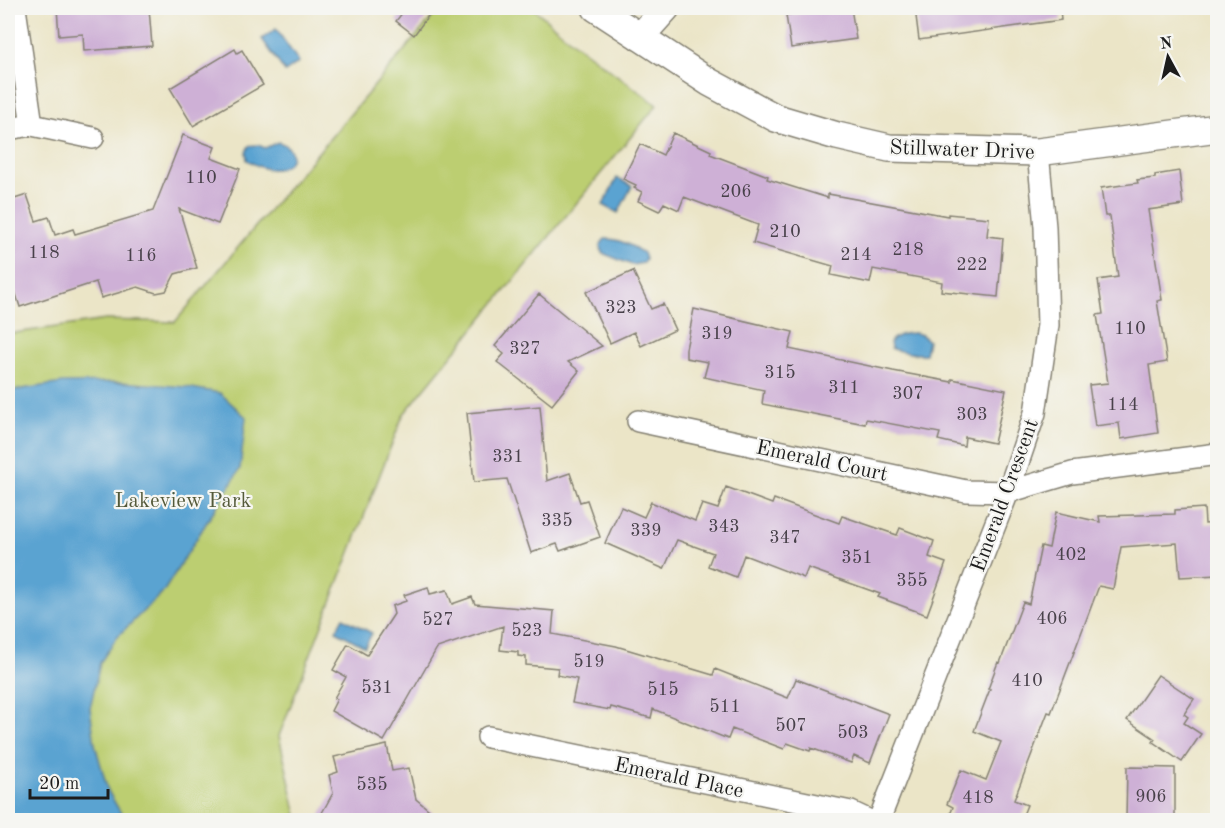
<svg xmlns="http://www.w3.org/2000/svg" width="1225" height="828" font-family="'Old Standard TT',serif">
<rect width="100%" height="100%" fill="#f6f6f2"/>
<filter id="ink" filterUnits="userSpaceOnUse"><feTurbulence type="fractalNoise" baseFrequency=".0167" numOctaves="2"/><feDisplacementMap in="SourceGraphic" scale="12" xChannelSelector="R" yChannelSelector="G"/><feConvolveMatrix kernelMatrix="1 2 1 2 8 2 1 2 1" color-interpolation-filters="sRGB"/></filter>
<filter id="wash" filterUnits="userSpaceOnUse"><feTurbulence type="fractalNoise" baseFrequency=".008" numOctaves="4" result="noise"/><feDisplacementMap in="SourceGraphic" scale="24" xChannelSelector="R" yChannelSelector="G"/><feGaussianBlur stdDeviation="1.35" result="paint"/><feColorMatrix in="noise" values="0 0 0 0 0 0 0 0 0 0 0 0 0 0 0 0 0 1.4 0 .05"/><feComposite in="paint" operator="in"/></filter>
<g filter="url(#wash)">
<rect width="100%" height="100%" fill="#ebe5c7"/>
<!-- green -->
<path fill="#bcce71" stroke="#6c7546" stroke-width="1.5" d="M440 8H533L575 44 657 105 403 415 279 736 298 820H8V334L106 320 175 322Z"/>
<!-- water -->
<path fill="#5aa3d1" stroke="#3b6076" stroke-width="1.5" d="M276 29 299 62 285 72 262 39Z
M278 142C295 146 297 163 280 168 270 172 256 166 247 160L246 152 249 146 258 145 265 148Z
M617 178 632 186 618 213 603 205Z
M605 239C617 238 633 246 643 253L645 259 643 263 632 265 602 253 600 245Z
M915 333 922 335 928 341 925 354C920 355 895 351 891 348L890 342C896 334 906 333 915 333Z
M121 382 186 387 220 393 246 417 240 469 164 591 117 637 100 663 90 708 95 744 108 791 125 820H8V391L63 383Z
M343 618 372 633 365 647 336 631Z"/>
<g id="blocks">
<!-- building -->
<path fill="#ceb0d6" d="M57 8H149L152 46 84 51 83 34 59 36Z
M406 8H434L414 35 396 21Z
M841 8H851L856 39 791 48 786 15Z
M915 8H1060L1061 20 919 40Z
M235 49 237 53 242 50 263 85 193 126 170 88Z
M673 133 711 151 710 154 768 176 767 179 828 198V194L948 216V214L989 218 987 236 1003 238 998 297 941 291 942 282 873 269 870 283 831 275 833 266 753 243 758 225 684 197 679 210 664 203 659 211 638 201 642 192 634 188 636 185 623 179 640 144 663 155Z
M183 135 215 147 211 158 240 169 218 224 179 209 197 268 175 274 166 291 156 293 138 287 101 298 96 282 20 307 8 269V201L27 195 36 221 49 217 55 235 73 229 75 234 153 211Z
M1179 171 1183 205 1148 210 1162 300 1157 301 1167 362 1149 365 1158 433 1121 439 1119 423 1095 426 1089 385 1108 383 1097 315 1103 314 1098 280 1118 277 1110 216H1105L1101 188 1138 183 1137 180 1155 178V175Z
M633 271 651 309 663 304 675 330 641 346 634 332 610 343 586 292Z
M539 294 602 346 568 362 579 371 552 405 497 362 504 354 495 346Z
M694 309 793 332 789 349 893 371 952 382V379L1006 390 994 443 965 437 964 446 938 440 940 433 866 419 865 424 762 404 764 390 704 377 708 362 686 358V349Z
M540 406 547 481 570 473 580 502 587 500 600 537 560 551 557 544 531 553 507 479 474 482 467 413Z
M726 487 772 504 774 499 839 523 842 516 897 535 900 528 934 541 929 557 946 563 927 615 878 597 880 594 808 568 804 578 744 555 736 577 708 566 713 553 677 540 664 569 605 543 621 507 644 517 651 502 695 521 702 504 718 509Z
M1204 508 1205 524 1218 523V575L1180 577 1177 543 1121 547 1113 589 1099 586 1051 713 1048 712 1014 800 1027 805 1021 820H948L953 807 947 804 961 770 986 780 1001 742 974 731 990 689H988L998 662 1000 663 1023 602 1029 604 1041 546 1049 548 1056 512 1100 522 1099 516 1175 514V510Z
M428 587 430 594 447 590 452 604 472 597 475 604 554 611 552 634 616 646 713 675 715 669 788 698 796 679 889 714 870 763 854 756 851 763 811 748 810 751 787 743 784 749 732 729 728 739 653 709 651 718 611 707 610 710 572 703 577 679 557 675 558 668 526 665V657L518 656V652L500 650 503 626 437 648 384 741 331 711 337 699 334 698 346 677 333 670 348 644 367 655 394 614 392 606 406 601 404 595Z
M1158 675 1194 699 1184 714 1188 717 1184 723 1201 734 1182 762 1153 742 1155 739 1127 720Z
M387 745 392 771 409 768 416 799 441 820H318L333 793 329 775 338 772 334 757Z
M1127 767 1175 768V820H1126Z"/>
</g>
</g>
<g filter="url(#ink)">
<use href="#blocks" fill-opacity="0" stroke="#848072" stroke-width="1.5"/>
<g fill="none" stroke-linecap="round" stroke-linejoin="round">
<defs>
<path id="minor" d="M32 125 93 138
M8 129 32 125 15 8
M638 421 966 491 1008 492 1072 473 1218 454
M488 737 851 812 868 820
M879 820 1008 492 1035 413 1048 325 1045 227 1038 152"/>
<path id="tertiary" d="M596 8 709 82 776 118 837 136 889 148 1038 152 1218 128
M640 37 666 8"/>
</defs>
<!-- minor casing -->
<use href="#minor" stroke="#848072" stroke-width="24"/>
<!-- tertiary casing -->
<use href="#tertiary" stroke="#848072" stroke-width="30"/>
<!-- minor -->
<use href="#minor" stroke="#fff" stroke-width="21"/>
<!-- tertiary -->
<use href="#tertiary" stroke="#fff" stroke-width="27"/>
</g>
</g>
<g text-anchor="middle" stroke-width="4.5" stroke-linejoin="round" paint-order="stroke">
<!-- number labels -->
<g font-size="18" fill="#48414a">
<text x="201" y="183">110</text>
<text x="736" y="197">206</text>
<text x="785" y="237">210</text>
<text x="908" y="255">218</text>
<text x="44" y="258">118</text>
<text x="856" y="260">214</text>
<text x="141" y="261">116</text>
<text x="972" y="270">222</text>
<text x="621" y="313">323</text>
<text x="1130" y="334">110</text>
<text x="717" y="339">319</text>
<text x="525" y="354">327</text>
<text x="780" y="378">315</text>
<text x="844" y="393">311</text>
<text x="908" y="399">307</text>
<text x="1123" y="410">114</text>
<text x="972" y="420">303</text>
<text x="508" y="462">331</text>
<text x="557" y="526">335</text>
<text x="724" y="532">343</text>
<text x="646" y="536">339</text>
<text x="785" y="543">347</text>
<text x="1071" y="560">402</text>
<text x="857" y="563">351</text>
<text x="912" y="586">355</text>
<text x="1052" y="624">406</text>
<text x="438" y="625">527</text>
<text x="527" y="636">523</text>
<text x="589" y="667">519</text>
<text x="1027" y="686">410</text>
<text x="377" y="693">531</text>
<text x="663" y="695">515</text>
<text x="725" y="712">511</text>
<text x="791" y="731">507</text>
<text x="853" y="738">503</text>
<text x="372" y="790">535</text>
<text x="1151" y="802">906</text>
<text x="978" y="803">418</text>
</g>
<!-- street labels -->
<g font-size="21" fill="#1c1c1c" stroke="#f6f6f2">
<text transform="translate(962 149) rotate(2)" y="7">Stillwater Drive</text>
<text transform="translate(822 460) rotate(12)" y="7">Emerald Court</text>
<text transform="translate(1004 495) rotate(-70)" y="7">Emerald Crescent</text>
<text transform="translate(679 777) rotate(12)" y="7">Emerald Place</text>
</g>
<!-- park labels -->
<g font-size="21" fill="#545a3a" stroke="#f6f6f2">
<text x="183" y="507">Lakeview Park</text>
</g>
</g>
<!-- margin -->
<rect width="1225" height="828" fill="none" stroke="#f6f6f2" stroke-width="30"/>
<!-- north arrow -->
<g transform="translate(1168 57) rotate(352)" stroke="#f6f6f2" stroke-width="4.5" paint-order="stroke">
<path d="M0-4.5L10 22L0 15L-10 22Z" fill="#1c1c1c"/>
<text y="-9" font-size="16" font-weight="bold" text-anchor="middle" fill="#1c1c1c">N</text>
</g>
<!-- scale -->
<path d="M30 789v9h78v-9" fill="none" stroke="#1c1c1c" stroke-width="3"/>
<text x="39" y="789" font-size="18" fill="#1c1c1c" stroke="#f6f6f2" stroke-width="4.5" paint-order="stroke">20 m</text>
</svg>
